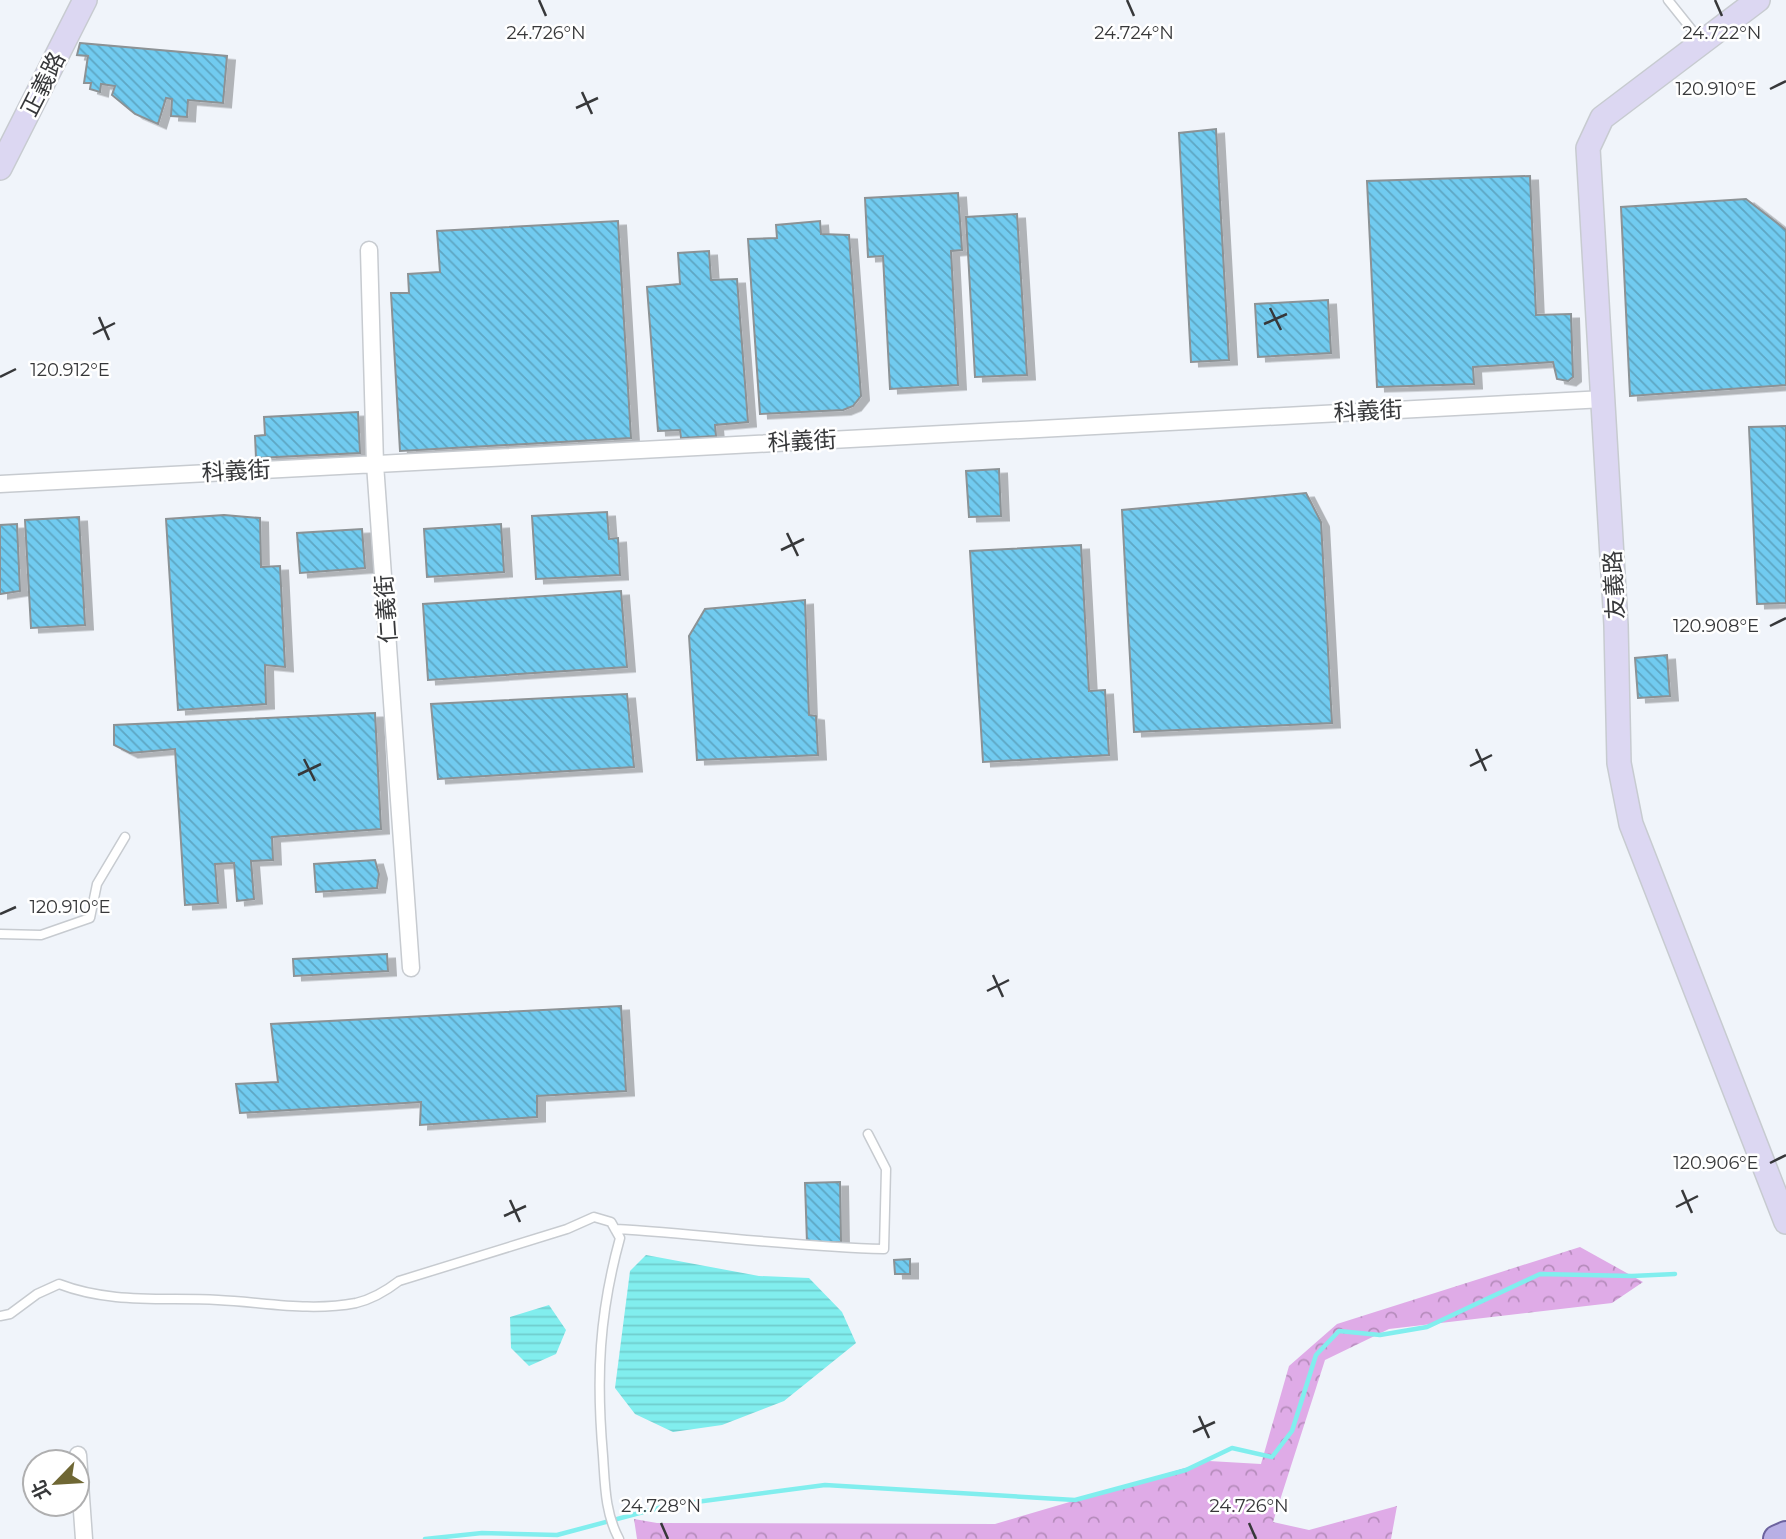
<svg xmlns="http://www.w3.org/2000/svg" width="1786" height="1539" font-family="Montserrat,'Noto Sans TC',sans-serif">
<defs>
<pattern id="forest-crowns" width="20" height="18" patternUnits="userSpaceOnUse" patternTransform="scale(1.75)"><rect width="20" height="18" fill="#dfabe7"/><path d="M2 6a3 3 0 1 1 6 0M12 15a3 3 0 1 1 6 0" fill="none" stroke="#b68cbc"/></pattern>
<pattern id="water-rules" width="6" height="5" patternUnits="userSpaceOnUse" patternTransform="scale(1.75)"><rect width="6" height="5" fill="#81eeee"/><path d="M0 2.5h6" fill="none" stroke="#70cdcd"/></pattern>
<pattern id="building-back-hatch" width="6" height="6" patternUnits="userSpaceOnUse" patternTransform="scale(1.75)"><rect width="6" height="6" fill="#71cbf0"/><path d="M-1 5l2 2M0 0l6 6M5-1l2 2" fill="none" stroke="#5ea6c3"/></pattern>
<filter id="shadow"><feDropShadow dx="8" dy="4.5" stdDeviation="0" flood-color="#0004"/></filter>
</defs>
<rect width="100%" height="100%" fill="#f0f4fa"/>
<!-- forest -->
<path fill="url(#forest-crowns)" d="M1580 1247 1643 1282 1612 1303 1389 1329 1325 1360 1273 1522 1309 1530 1397 1506 1391 1539H637L634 1519 657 1523 995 1524 1209 1461 1261 1464 1289 1366 1337 1324Z"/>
<!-- water -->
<path fill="url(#water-rules)" d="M646 1255 759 1276 809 1278 842 1312 856 1343 784 1401 722 1425 673 1432 635 1414 615 1388 630 1271Z
M549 1305 566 1330 556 1354 529 1366 511 1348 510 1317Z"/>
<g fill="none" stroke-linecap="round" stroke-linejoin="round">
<!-- stream -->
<path stroke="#81eeee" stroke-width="4.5" d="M425 1539 482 1533 557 1535 666 1506 825 1485 1075 1500 1186 1470 1232 1448 1272 1457 1292 1431 1316 1355 1339 1331 1380 1335 1427 1327 1540 1274 1632 1276 1675 1274"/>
</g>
<!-- building -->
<path fill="url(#building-back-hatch)" stroke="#8c9295" stroke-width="2" filter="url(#shadow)" d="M80 43 227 56 223 103 188 100 187 117 171 116 172 99 166 98 158 124 135 114 112 95 115 86 101 84 100 92 90 89 91 83H84L88 56 77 55Z
M1216 129 1229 360 1191 362 1179 133Z
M1530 176 1536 315 1571 314 1573 377 1568 381 1557 379 1553 362 1473 367 1474 384 1377 387 1367 181Z
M958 193 962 250 951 251 958 385 890 389 883 256 868 257 865 198Z
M1746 199 1786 230V385L1630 396 1621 207Z
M1017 214 1027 375 975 377 966 217Z
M618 221 631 438 400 451 391 293H409L408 274 440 272 437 231Z
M820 221 821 234 849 235 861 396 853 406 843 410 760 414 748 239 777 238 776 225Z
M709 251 711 280 737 279 748 422 715 425 716 436 681 438 680 430 658 431 647 287 680 284 678 253Z
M1328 300 1331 353 1258 357 1255 304Z
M358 412 360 453 256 458 255 436 265 435 264 417Z
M1786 426V603L1757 604 1749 427Z
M999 469 1001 516 969 517 966 471Z
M1306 493 1321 522 1332 723 1134 732 1122 510Z
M607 512 609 539 618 538 620 575 536 579 532 516Z
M224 515 260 518 261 567 280 566 285 667 265 665 266 704 178 710 166 519Z
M79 517 85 625 31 628 25 520Z
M17 524 20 591 0 594V525Z
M501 524 504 572 427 577 424 529Z
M362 529 365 568 300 573 297 533Z
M1081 545 1089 691 1105 690 1109 755 983 762 970 551Z
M621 591 627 667 428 680 423 604Z
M805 600 809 715 816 716 818 755 697 760 689 636 705 609Z
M1667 655 1670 696 1638 698 1635 658Z
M627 694 634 767 438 779 431 704Z
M375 713 381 829 272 837 273 860 251 861 254 899 237 901 234 863 215 864 218 903 185 905 175 749 130 753 114 745V725Z
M375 860 379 874 377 888 316 892 314 864Z
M387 954 388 971 294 976 293 959Z
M621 1006 626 1091 537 1096V1117L420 1125 421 1102 240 1113 236 1084 278 1082 271 1024Z
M840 1182 841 1242 807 1243 805 1183Z
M910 1259V1274H895L894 1260Z"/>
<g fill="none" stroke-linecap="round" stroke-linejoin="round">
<defs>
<path id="lane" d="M1668 0 1700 40
M0 934 41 935 90 918 97 884 125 837
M615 1229C705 1234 794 1247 884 1249L886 1169 868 1134
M0 1316 10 1314 37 1294 59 1284C111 1304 163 1297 218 1300 264 1302 309 1312 356 1303 373 1299 386 1291 399 1281L567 1229 594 1217 611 1222 620 1238C599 1314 596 1377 603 1456 605 1485 605 1513 619 1539"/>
<path id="street" d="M369 250 375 464 411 968
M0 484 1604 399
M78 1455 84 1539"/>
<path id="secondary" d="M1758 0 1602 118 1588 148 1616 625 1619 763 1631 824 1786 1222
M0 168 85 0"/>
<path id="primary" d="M1777 1539 1786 1535"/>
</defs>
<!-- lane casing -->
<use href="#lane" stroke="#c7cbd0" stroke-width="11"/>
<!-- street casing -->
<use href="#street" stroke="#c7cbd0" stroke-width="19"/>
<!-- secondary casing -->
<use href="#secondary" stroke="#c7cbd0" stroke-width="26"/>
<!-- primary casing -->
<use href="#primary" stroke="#6c629e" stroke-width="30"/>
<!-- lane -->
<use href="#lane" stroke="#fff" stroke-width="8"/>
<!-- street -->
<use href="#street" stroke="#fff" stroke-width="16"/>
<!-- secondary -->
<use href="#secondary" stroke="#dcd7f2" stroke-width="23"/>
<!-- primary -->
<use href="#primary" stroke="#b8afe5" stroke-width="26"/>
</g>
<!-- ticks -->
<path fill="none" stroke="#37383a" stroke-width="2.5" d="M539 0 546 16M1127 0 1134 16M1715 0 1722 16M1770 89 1786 81M582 92 592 114M576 108 598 98M1270 308 1281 330M99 317 109 340M1264 324 1287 314M93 334 115 323M0 377 16 369M787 533 798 556M781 550 804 539M1770 626 1786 618M1476 749 1486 771M304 759 315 781M1470 766 1492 755M298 775 321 764M0 914 16 907M993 975 1003 997M987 991 1009 980M1770 1163 1786 1155M1682 1190 1692 1213M510 1200 520 1222M1676 1207 1698 1196M504 1216 526 1206M1199 1416 1209 1438M1193 1432 1215 1422M661 1523 668 1539M1249 1523 1256 1539"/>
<g text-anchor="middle" stroke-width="5" stroke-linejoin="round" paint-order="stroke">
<!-- street labels -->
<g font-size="23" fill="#37383a" stroke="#fff">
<text transform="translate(43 84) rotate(-63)" y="8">正義路</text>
<text transform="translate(1368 411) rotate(-3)" y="8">科義街</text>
<text transform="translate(802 441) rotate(-3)" y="8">科義街</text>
<text transform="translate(236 471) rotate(-3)" y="8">科義街</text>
<text transform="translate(1614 585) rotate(-93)" y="8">友義路</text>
<text transform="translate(386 609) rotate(-94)" y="8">仁義街</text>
</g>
</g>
<g font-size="18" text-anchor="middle" fill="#37383a" stroke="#fff" stroke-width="5" stroke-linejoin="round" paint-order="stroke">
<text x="546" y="39">24.726°N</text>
<text x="1134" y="39">24.724°N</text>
<text x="1722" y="39">24.722°N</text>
<text x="1716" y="95">120.910°E</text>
<text x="70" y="376">120.912°E</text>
<text x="1716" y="632">120.908°E</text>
<text x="70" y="913">120.910°E</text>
<text x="1716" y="1169">120.906°E</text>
<text x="661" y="1512">24.728°N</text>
<text x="1249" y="1512">24.726°N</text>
</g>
<!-- north arrow -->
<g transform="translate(56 1483) rotate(245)"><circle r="33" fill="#ffffff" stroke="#afafb0" stroke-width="2"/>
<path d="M0-5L12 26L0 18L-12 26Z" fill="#6f6734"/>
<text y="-10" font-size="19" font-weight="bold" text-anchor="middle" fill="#37383a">北</text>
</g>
</svg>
